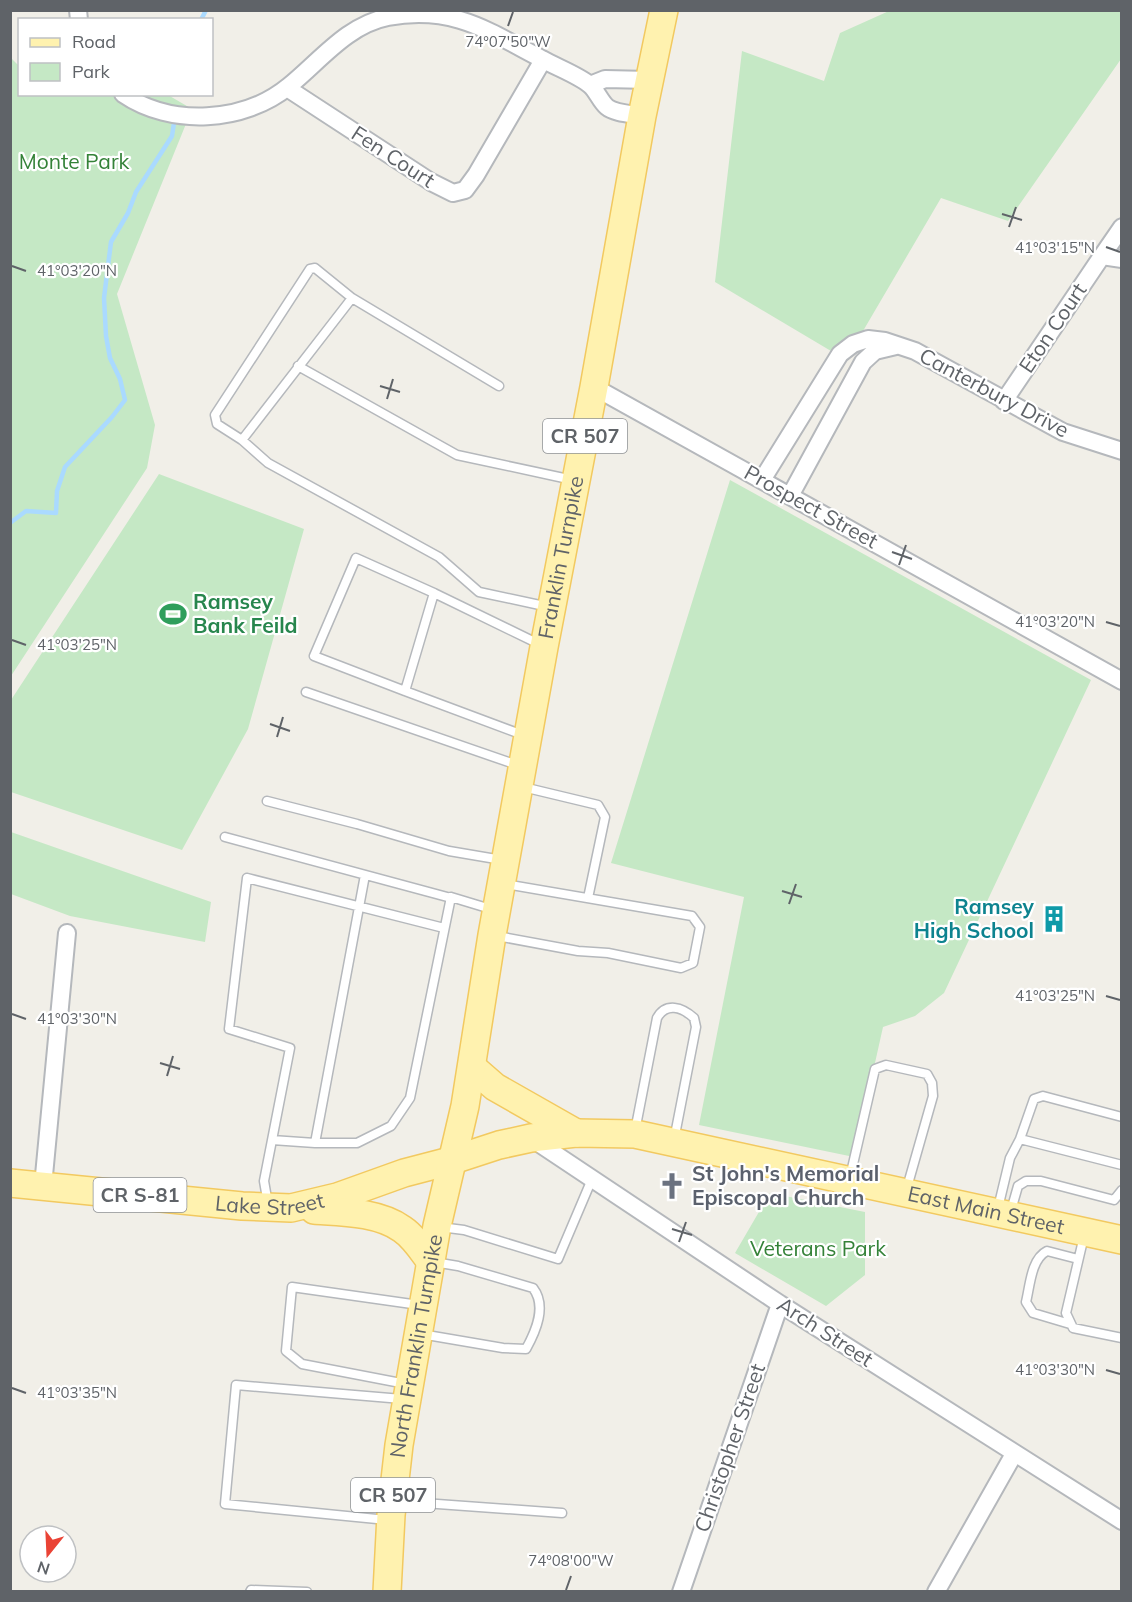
<svg xmlns="http://www.w3.org/2000/svg" width="1132" height="1602" font-family="Mulish,sans-serif">
<rect width="100%" height="100%" fill="#f1efe8"/>
<!-- green -->
<path fill="#c5e8c5" d="M889 11H1121V59L1008 221 941 198 863 331 848 338 831 351 715 282 742 51 824 81 840 33Z
M11 58 19 66 20 94 168 95 192 109 117 294 155 425 147 468 11 676Z
M159 474 304 529 248 729 182 850 11 792V700Z
M730 480 1091 680 944 993 915 1016 883 1027 854 1157 699 1125 744 897 611 863Z
M11 832 211 902 205 942 70 916 11 894Z
M770 1193 865 1212V1275L826 1306 735 1253Z"/>
<g fill="none" stroke-linecap="round" stroke-linejoin="round">
<!-- stream -->
<path stroke="#aadaff" stroke-width="4.5" d="M201 20 206 10
M10 523 26 511 56 513 57 491 65 467 112 417 125 400 120 379 110 358 106 336 104 298 111 242 128 213 136 192 172 136 174 123"/>
<defs>
<path id="service" d="M352 298 315 268 310 269 215 415 217 424 242 440 268 463 439 557 479 592 549 607
M298 366 457 455 573 480
M242 440 352 298 499 386
M405 691 314 656 356 558 434 593
M306 692 520 766
M523 735 405 691 434 593 541 645
M523 787 598 805 605 817 588 898
M267 801 357 824 449 851 502 860
M225 837 451 898
M497 936 578 951 608 953 681 968 693 963 700 927 692 916 505 884
M635 1131 657 1018C666 1002 682 1007 694 1018L696 1027 674 1140
M1020 1139 1122 1165
M272 1140 315 1143H357L391 1126 410 1098 451 897 494 910
M315 1143 365 875
M850 1177 875 1069 886 1065 927 1074 932 1083 933 1096 906 1191
M268 1204 264 1181 290 1048 229 1029 247 878 444 928
M998 1208 1010 1158 1020 1139 1034 1099 1043 1096 1122 1117
M1010 1214 1018 1186 1026 1181H1041L1114 1200 1122 1190
M440 1227 464 1230 558 1259 592 1179
M1084 1236 1066 1313 1073 1328 1122 1338
M1070 1324 1033 1313 1026 1302C1030 1286 1031 1259 1047 1251L1078 1259
M421 1334 503 1348 526 1349C536 1331 547 1306 533 1288L458 1266 434 1262
M406 1384 302 1364 286 1351 292 1287 419 1305
M396 1501 562 1513
M387 1520 225 1504 236 1385 402 1399
M250 1592 251 1590 307 1592"/>
<path id="minor" d="M78 10 79 20
M590 85 605 79 650 80
M287 88 431 182 453 193 465 190 476 175 543 60
M123 94C171 127 244 123 289 86 320 61 347 25 388 17 453 5 488 31 542 59 556 67 578 75 590 85 597 91 600 101 607 107 614 113 632 114 642 116
M1122 227 1102 256 1122 259
M594 387 1122 681
M1004 401 1102 256
M762 480 840 354 853 344 868 339 885 341 915 351 1063 432 1122 451
M790 496 863 362 875 351 896 346
M531 1138 780 1304 1122 1521
M43 1186 67 933
M681 1592 780 1304
M936 1592 1014 1454"/>
<g id="primary">
<path d="M472 1067 495 1087 576 1133"/>
<path id="s1" d="M10 1183 242 1206 291 1208 337 1197 404 1173 450 1161 499 1145 531 1138 576 1133 635 1134 1122 1240"/>
<path d="M314 1210C342 1212 378 1212 402 1229 414 1237 422 1250 430 1261"/>
<path id="s2" d="M387 1592 391 1515 399 1445 437 1226 465 1106 492 935 544 647 594 387 642 116 664 10"/>
</g>
</defs>
<!-- service casing -->
<use href="#service" stroke="#b5b8bc" stroke-width="11"/>
<!-- minor casing -->
<use href="#minor" stroke="#b5b8bc" stroke-width="20"/>
<!-- primary casing -->
<use href="#primary" stroke="#f2c960" stroke-width="30"/>
<!-- service -->
<use href="#service" stroke="#fff" stroke-width="8"/>
<!-- minor -->
<use href="#minor" stroke="#fff" stroke-width="16"/>
<!-- primary -->
<use href="#primary" stroke="#fff2af" stroke-width="27"/>
</g>
<!-- ticks -->
<path fill="none" stroke="#5f6368" stroke-width="2" d="M508 26 513 12M1002 214 1022 220M1009 227 1016 207M1106 247 1120 252M12 266 26 271M380 386 400 392M387 399 393 379M892 552 912 559M899 565 906 545M1106 622 1120 626M12 640 26 645M270 724 290 731M277 737 283 717M782 891 802 897M789 904 796 884M1106 996 1120 1000M12 1014 26 1019M160 1063 180 1069M167 1076 173 1056M672 1229 692 1235M679 1242 686 1222M1106 1370 1120 1374M12 1388 26 1393M566 1590 571 1576"/>
<!-- icons -->
<defs>
<symbol id="stadium-bare" viewBox="-9 -9 18 18"><path d="M0-5a6.5 5 0 1 0 0 10a6.5 5 0 1 0 0-10ZM-3.5-1.8h7v3.6h-7Z" fill="#2e9e5b" stroke="#fff" stroke-width="2.5" paint-order="stroke"/></symbol>
<symbol id="building-bare" viewBox="-9 -9 18 18"><path d="M-4-6H4V6H1V3H-1V6H-4ZM-2.5-4.3h1.7v1.8h-1.7ZM.8-4.3h1.7v1.8H.8ZM-2.5-1h1.7V.8h-1.7ZM.8-1h1.7V.8H.8Z" fill="#0f9aa8" stroke="#fff" stroke-width="2.5" paint-order="stroke"/></symbol>
<symbol id="church-bare" viewBox="-9 -9 18 18"><path d="M-1.2-6h2.4v3.5h3.3v2.4h-3.3V6h-2.4V-.1h-3.3v-2.4h3.3Z" fill="#6b7280" stroke="#fff" stroke-width="2.5" paint-order="stroke"/></symbol>
</defs>
<g fill-rule="evenodd">
<use href="#stadium-bare" x="154" y="595" width="38" height="38"/>
<use href="#building-bare" x="1035" y="900" width="38" height="38"/>
<use href="#church-bare" x="653" y="1167" width="38" height="38"/>
</g>
<g text-anchor="middle" stroke-width="4.5" stroke-linejoin="round" paint-order="stroke">
<!-- shield labels -->
<g fill="#fff" stroke="#8f9295" stroke-width="1.5">
<rect x="543" y="419" width="84" height="34" rx="4.5"/>
<rect x="93.5" y="1178" width="93" height="34" rx="4.5"/>
<rect x="351" y="1478" width="84" height="34" rx="4.5"/>
</g>
<g font-size="20" font-weight="bold" fill="#5f6368">
<text x="585" y="443">CR 507</text>
<text x="140" y="1202">CR S-81</text>
<text x="393" y="1502">CR 507</text>
</g>
<!-- street labels -->
<g font-size="21" fill="#5f6368" stroke="#fff">
<text transform="translate(393 157) rotate(33)" y="7">Fen Court</text>
<text transform="translate(1053 328) rotate(-56)" y="7">Eton Court</text>
<text transform="translate(994 393) rotate(28)" y="7">Canterbury Drive</text>
<text transform="translate(811 507) rotate(29)" y="7">Prospect Street</text>
<text dy="7" stroke="none"><textPath href="#s2" startOffset="1050">Franklin Turnpike</textPath></text>
<text dy="7" stroke="none"><textPath href="#s1" startOffset="261">Lake Street</textPath></text>
<text dy="7" stroke="none"><textPath href="#s1" startOffset="996">East Main Street</textPath></text>
<text transform="translate(825 1332) rotate(33)" y="7">Arch Street</text>
<text dy="7" stroke="none"><textPath href="#s2" startOffset="248">North Franklin Turnpike</textPath></text>
<text transform="translate(730 1448) rotate(-71)" y="7">Christopher Street</text>
</g>
<!-- park labels -->
<g font-size="21" fill="#348238" stroke="#fff">
<text x="74" y="169">Monte Park</text>
<text x="818" y="1256">Veterans Park</text>
</g>
<!-- leisure labels -->
<g font-size="21" font-weight="bold" fill="#27864d" stroke="#fff" text-anchor="start">
<text x="193" y="609">Ramsey<tspan x="193" dy="24">Bank Feild</tspan></text>
</g>
<!-- culture labels -->
<g font-size="21" font-weight="bold" fill="#0d838f" stroke="#fff" text-anchor="end">
<text x="1034" y="914">Ramsey<tspan x="1034" dy="24">High School</tspan></text>
</g>
<!-- worship labels -->
<g font-size="21" font-weight="bold" fill="#5b616d" stroke="#fff" text-anchor="start">
<text x="692" y="1181">St John's Memorial<tspan x="692" dy="24">Episcopal Church</tspan></text>
</g>
</g>
<g font-size="15" text-anchor="middle" fill="#5f6368" stroke="#fff" stroke-width="4.5" stroke-linejoin="round" paint-order="stroke">
<text x="508" y="47">74°07'50"W</text>
<text x="1055" y="253">41°03'15"N</text>
<text x="77" y="276">41°03'20"N</text>
<text x="1055" y="627">41°03'20"N</text>
<text x="77" y="650">41°03'25"N</text>
<text x="1055" y="1001">41°03'25"N</text>
<text x="77" y="1024">41°03'30"N</text>
<text x="1055" y="1375">41°03'30"N</text>
<text x="77" y="1398">41°03'35"N</text>
<text x="571" y="1566">74°08'00"W</text>
</g>
<!-- border -->
<rect width="1132" height="1602" fill="none" stroke="#5f6368" stroke-width="24"/>
<!-- legend -->
<rect x="18" y="18" width="195" height="78" fill="#ffffff" stroke="#bfc1c3" stroke-width="1.5"/>
<rect x="30" y="38" width="30" height="9" fill="#fff2af" stroke="#bfc1c3" stroke-width="1.5"/>
<text x="72" y="48" font-size="18" fill="#5f6368">Road</text>
<rect x="30" y="63" width="30" height="18" fill="#c5e8c5" stroke="#bfc1c3" stroke-width="1.5"/>
<text x="72" y="78" font-size="18" fill="#5f6368">Park</text>
<!-- north arrow -->
<g transform="translate(48 1554) rotate(198)"><circle r="28" fill="#ffffff" stroke="#bfc1c3" stroke-width="1.5"/>
<path d="M0-4.5L10 22L0 15L-10 22Z" fill="#ea4335"/>
<text y="-9" font-size="16" font-weight="bold" text-anchor="middle" fill="#5f6368">N</text>
</g>
</svg>
